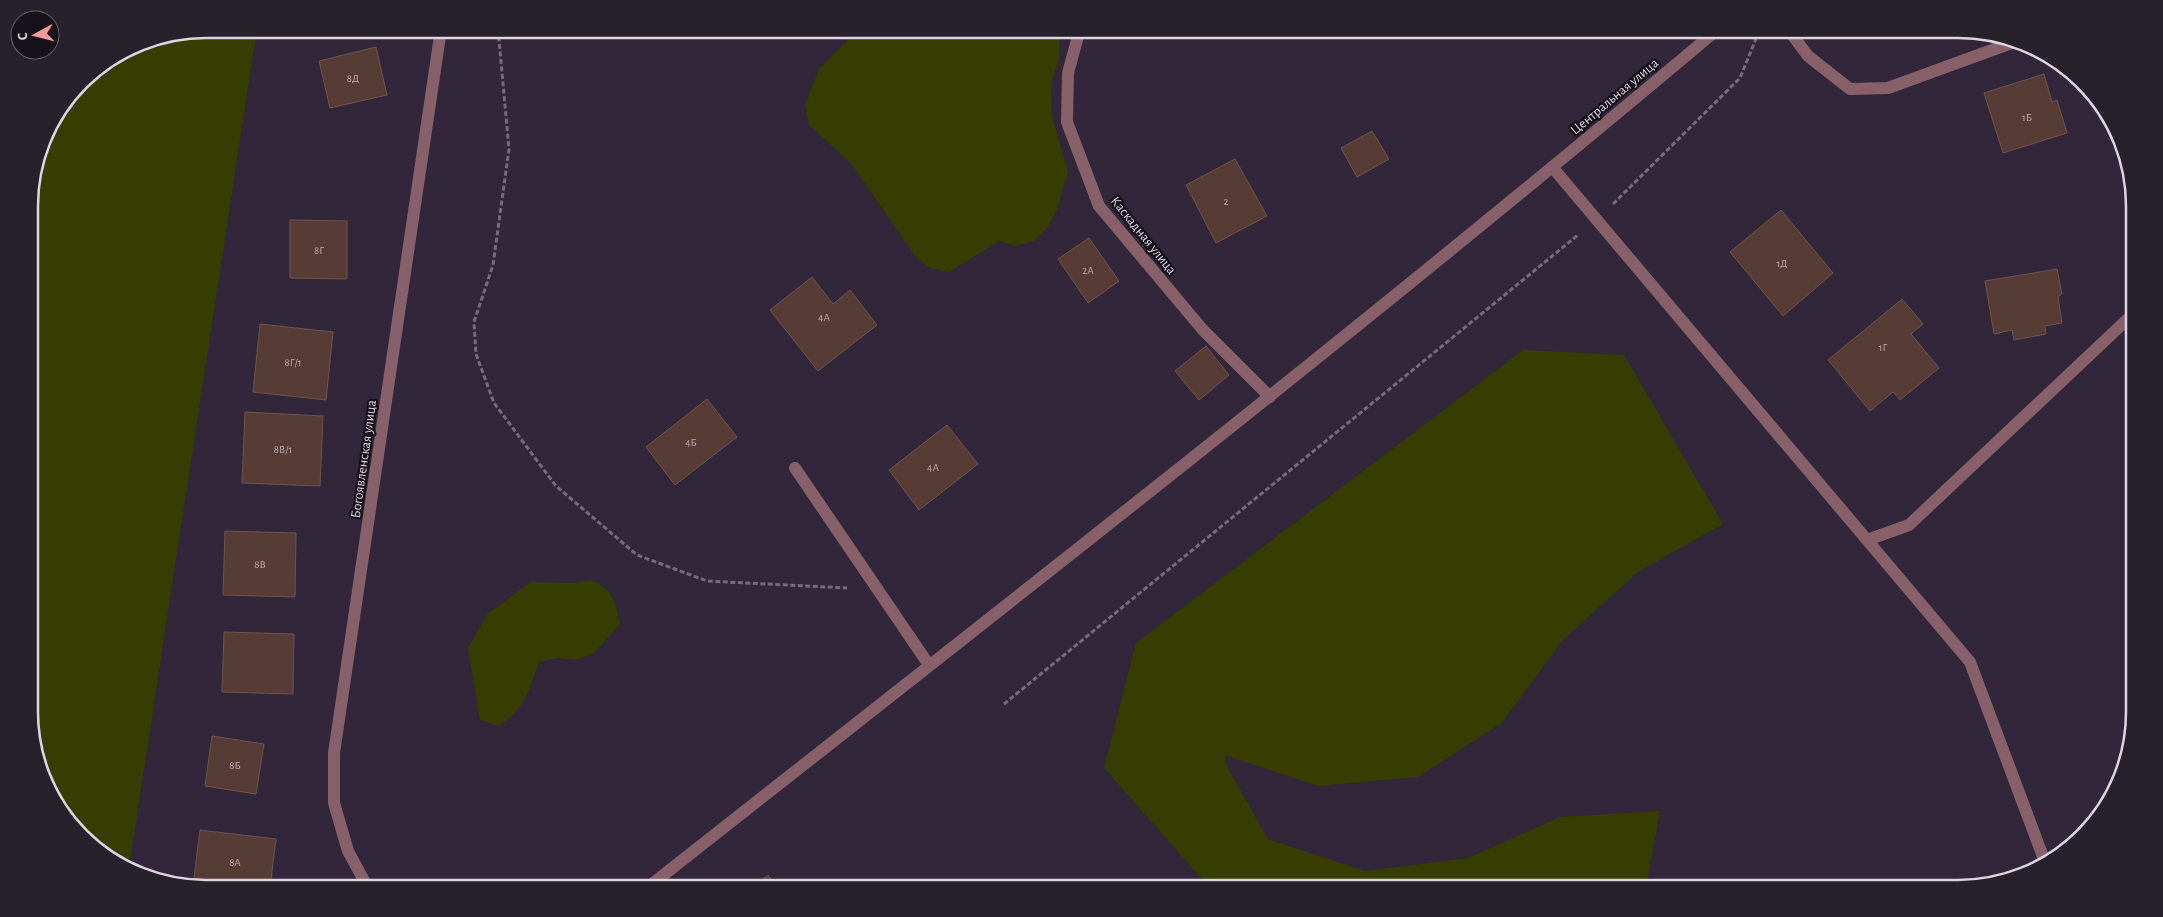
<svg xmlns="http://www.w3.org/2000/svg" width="2163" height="917" font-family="'Alegreya Sans',sans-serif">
<rect width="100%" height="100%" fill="#31263a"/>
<!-- green -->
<path fill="#353d00" d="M206 29H257L129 868 66 819 30 735 29 194 47 127 89 73 138 42Z
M847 29H1060L1059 60 1052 79 1051 98 1052 116 1068 172 1057 210 1048 227 1034 241 1016 246 999 241 949 272 930 268 915 256 850 162 809 125 805 105 819 69 847 41Z
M1523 350 1624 355 1723 524 1638 572 1562 641 1502 723 1418 777 1318 786 1224 755 1229 770 1268 839 1365 871 1468 858 1560 817 1660 811 1646 888H1210L1104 768 1136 643Z
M591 580C614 591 615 599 620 624L594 653 576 660 558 658 539 662C528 692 527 707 499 726L480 720 468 648 488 613 531 582 573 583Z"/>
<!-- building -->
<path fill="#573c36" stroke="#70544d" d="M376 47 387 95 330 108 319 61Z
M2044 74 2052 102 2057 100 2067 133 2003 153 1984 93Z
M1372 131 1389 159 1357 177 1341 148Z
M1235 159 1267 216 1216 243 1186 185Z
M1781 210 1833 273 1783 316 1730 252Z
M290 220 347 221V279L290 278Z
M1089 238 1119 281 1088 303 1058 259Z
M2057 269 2062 294 2058 297 2062 323 2045 326 2046 334 2014 340 2012 330 1994 334 1985 281Z
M812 277 833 304 850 290 877 325 818 371 770 310Z
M1902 299 1923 324 1911 334 1939 368 1900 400 1893 392 1870 411 1828 360Z
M260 324 333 332 326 400 253 392Z
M1206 346 1229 375 1199 400 1175 371Z
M707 399 737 437 675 485 646 447Z
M245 412 323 416 320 486 242 483Z
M947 425 978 464 919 510 889 470Z
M225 531 296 533 295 597 223 595Z
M224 632 294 634 293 694 222 692Z
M212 736 264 744 256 794 205 786Z
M200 830 276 839 270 888H206L193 886Z
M768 875 777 888H750Z"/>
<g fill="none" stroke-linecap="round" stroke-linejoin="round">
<!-- path -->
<path stroke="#756b7c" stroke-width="3" stroke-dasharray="5 2.5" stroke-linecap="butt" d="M498 29 509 149 493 265 474 322 476 354 494 403 556 486 637 555 707 581 847 588
M1613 204 1740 78 1760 29
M1004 704 1578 235"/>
<!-- minor -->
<path stroke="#87606a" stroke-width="12" d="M1080 29 1068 73 1067 122 1099 206 1203 330 1270 397
M1788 29 1808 56 1850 89 1888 88 2017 41
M1553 168 1970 662 2045 862
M795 468 929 665
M1867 540 1909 525 2133 314
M368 888 348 851 334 803V753L441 29
M647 888C1006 605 1368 324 1718 29"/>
</g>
<g text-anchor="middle" stroke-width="4.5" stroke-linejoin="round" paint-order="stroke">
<!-- number labels -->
<g font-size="11" fill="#bcafb8">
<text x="353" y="82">8Д</text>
<text x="2027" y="121">1Б</text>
<text x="1226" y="205">2</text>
<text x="319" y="254">8Г</text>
<text x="1782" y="267">1Д</text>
<text x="1088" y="274">2А</text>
<text x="824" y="321">4А</text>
<text x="1883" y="351">1Г</text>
<text x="293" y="366">8Г/1</text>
<text x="691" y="446">4Б</text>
<text x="283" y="453">8В/1</text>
<text x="933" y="471">4А</text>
<text x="260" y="568">8В</text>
<text x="235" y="769">8Б</text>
<text x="235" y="866">8А</text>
</g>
<!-- street labels -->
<g font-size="14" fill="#ddd5e3" stroke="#17111b">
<text transform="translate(1614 96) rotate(-40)" y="5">Центральная улица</text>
<text transform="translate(1144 235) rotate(51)" y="5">Каскадная улица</text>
<text transform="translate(363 459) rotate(-82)" y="5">Богоявленская улица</text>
</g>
</g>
<!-- crop -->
<path d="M0 0H2163V917H0ZM206 38H1958A168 168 0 0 1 2126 206V712A168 168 0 0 1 1958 880H206A168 168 0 0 1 38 712V206A168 168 0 0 1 206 38Z" fill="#27212b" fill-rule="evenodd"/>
<path fill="none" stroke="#ddd5e3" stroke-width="2.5" d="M206 38H1958A168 168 0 0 1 2126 206V712A168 168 0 0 1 1958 880H206A168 168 0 0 1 38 712V206A168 168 0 0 1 206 38Z"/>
<!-- north arrow -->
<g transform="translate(35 35) rotate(263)"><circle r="24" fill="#17111b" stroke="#665f6b"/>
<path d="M0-4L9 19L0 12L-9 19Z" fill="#f59b97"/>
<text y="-8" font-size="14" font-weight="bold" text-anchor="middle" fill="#ddd5e3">С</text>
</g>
</svg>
